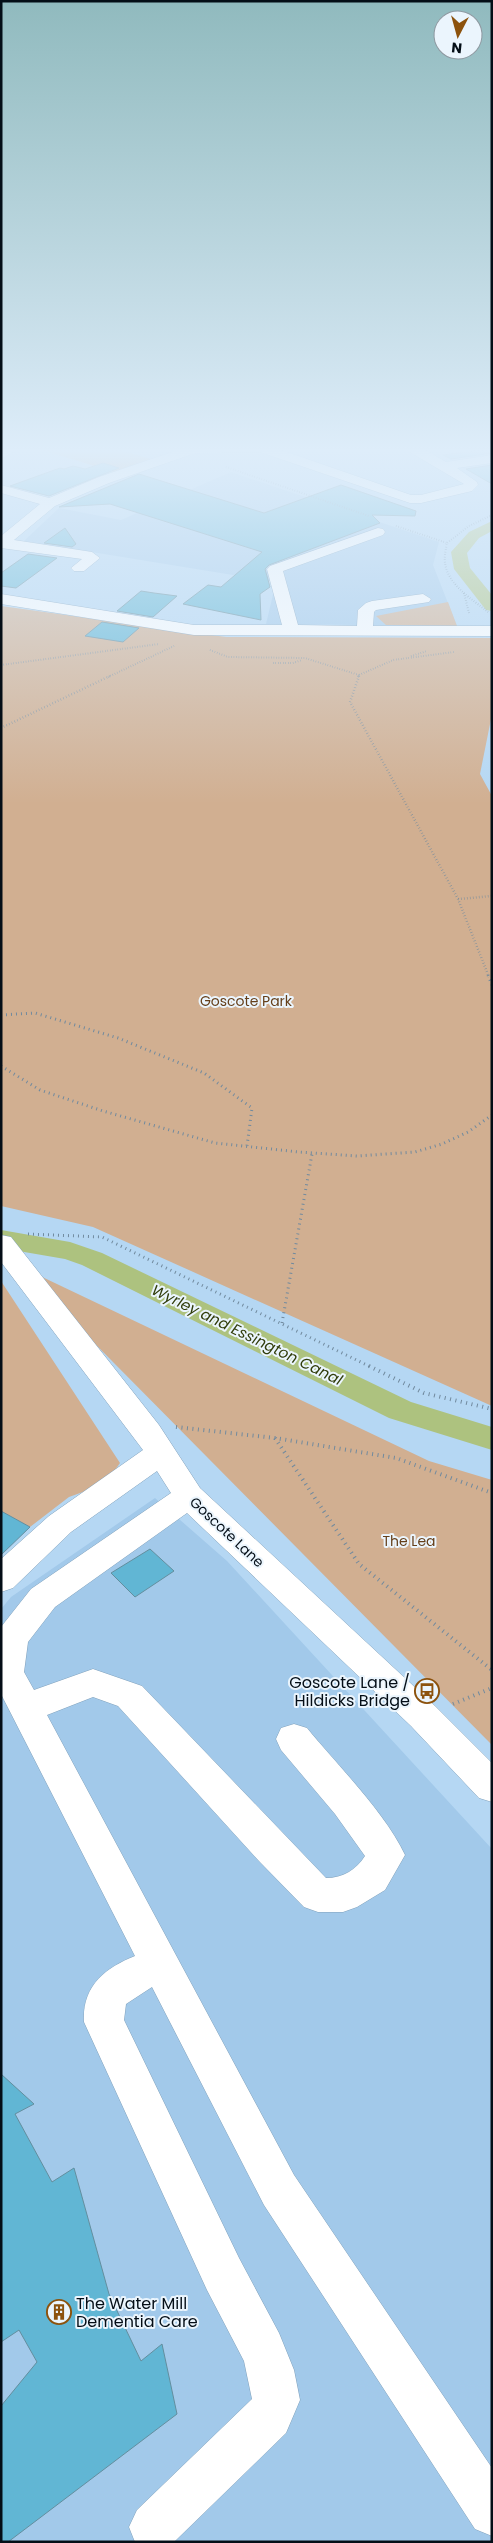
<svg xmlns="http://www.w3.org/2000/svg" width="493" height="2543" font-family="Poppins,sans-serif">
<rect width="100%" height="100%" fill="#b5d7f3"/>
<!-- built -->
<path fill="#a2c9ea" d="M231 472 439 542 433 565 457 626 266 624 276 582 24 541 59 508 121 520Z
M155 1498 227 1561 492 1849V2542H1V1609L11 1597Z"/>
<!-- green -->
<path fill="#d1af91" d="M36 448H113L154 460 117 473Z
M448 602 457 626 386 625 376 616Z
M1 606 226 637 492 638V714L480 774 492 796V1406L93 1227 1 1206Z
M17 1265 429 1461 492 1480V1745Z
M1 1281 120 1463 105 1484 69 1497 30 1527 1 1511Z"/>
<g fill="none" stroke-linecap="round" stroke-linejoin="round">
<!-- canal -->
<path fill="#adc27f" fill-rule="evenodd" d="M492 521V531L479 538 467 553 470 568 492 595V611L486 610 454 569 451 552 469 532Z
M1 1230 70 1242 102 1253 411 1402 492 1427V1450L389 1418 82 1265 65 1259 1 1248Z"/>
</g>
<!-- building -->
<path fill="#61b6d4" stroke="#638e9e" d="M492 449V453L451 459 443 455Z
M103 463 119 468 49 496 10 486 60 468 64 469 73 466 85 469Z
M492 465V484L466 469Z
M139 474 264 513 341 485 416 511 415 516 372 515 380 523 269 565 265 569 270 587 260 594 261 620 183 604 208 585 221 587 262 552 110 504 59 507Z
M65 528 76 544 72 547 44 543Z
M28 554 57 558 16 588 1 586V573Z
M141 591 154 593 177 596 153 617 117 611Z
M102 622 139 628 123 642 85 636Z
M1 1511 30 1527 1 1555Z
M150 1549 174 1571 135 1597 111 1573Z
M1 2074 34 2104 15 2114 52 2182 74 2168 109 2294 141 2361 162 2344 177 2414 8 2542H1V2406L37 2362 19 2330 1 2342Z"/>
<g fill="none" stroke-linecap="round" stroke-linejoin="round">
<defs>
<path id="minor" d="M4 448H19L1 459V449Z
M184 448H275L411 495H421L464 484 408 451 407 448H422L446 462 492 455V463L457 468 477 482 478 485 472 491 421 503H410L260 452 195 453 109 483 55 506 14 540 92 552 100 558 84 571H74L71 568 82 559 1 548V536L40 504 1 493V485L49 498 99 477Z
M378 528 383 529 385 532 383 535 283 571 298 625 357 626 358 610 366 603 372 601 423 594 431 599 429 602 376 610 374 612 373 626H492V636L194 635 1 604V594L194 625H282L267 569 270 566Z
M1 1235 11 1237 159 1425 200 1488 435 1706 492 1763V1802L479 1798 411 1726 187 1513 55 1607 28 1642 24 1672 34 1690 93 1669 142 1686 326 1878C343 1878 356 1870 365 1856L335 1814 281 1750 276 1739 281 1728 294 1724 307 1728C338 1766 384 1811 405 1855L385 1890 357 1907 343 1912H318L304 1907 259 1861 118 1706 93 1697 47 1715 294 2175 492 2468V2536L475 2529 264 2205 152 1987 126 2004 124 2020 239 2258 279 2333 294 2370 300 2400 286 2433 174 2542H135L129 2527 137 2510 252 2399 244 2361 207 2290 84 2022C82 1986 105 1968 135 1956L1 1694V1627L31 1589 171 1493 157 1471 71 1532 13 1588 1 1592V1559L49 1516 143 1450 1 1262Z"/>
</defs>
<!-- minor casing -->
<use href="#minor" stroke="#81a1bb" stroke-width="1"/>
<!-- path-far3 -->
<path stroke="#718a9e" stroke-width="2" stroke-dasharray="0.5 2" stroke-linecap="butt" d="M226 467 369 516
M396 526 447 543
M464 593 469 613
M488 612C472 599 448 585 445 563 444 556 446 549 447 543L469 526 492 515
M210 650 228 657 305 658 359 675
M411 656 427 651
M273 663H293L302 660
M1 665 159 644
M108 677 174 646
M358 677 359 675 393 660 454 652"/>
<!-- path-far2 -->
<path stroke="#718a9e" stroke-width="2.5" stroke-dasharray="0.5 2.5" stroke-linecap="butt" d="M359 676 350 702 458 899 489 977
M1 728 110 676
M458 899 492 896"/>
<!-- path-far1 -->
<path stroke="#718a9e" stroke-width="3" stroke-dasharray="1 4" stroke-linecap="butt" d="M488 975 492 985
M1 1015 35 1013 118 1038 204 1073 252 1108 247 1146
M1 1066 40 1090 103 1111 215 1143 299 1152 357 1156 415 1152 442 1144 468 1132 492 1115
M28 1234 102 1237 371 1367
M282 1323 312 1154"/>
<!-- path -->
<path stroke="#718a9e" stroke-width="4" stroke-dasharray="1 4.5" stroke-linecap="butt" d="M369 1366 424 1393 492 1409
M176 1427 275 1438 396 1458 492 1493
M275 1438 359 1564 492 1670
M453 1704 492 1688"/>
<!-- minor -->
<use href="#minor" fill="#fff" fill-rule="evenodd"/>
</g>
<!-- sky -->
<linearGradient id="sky" x2="0" y2="1"><stop stop-color="#90babe"/><stop offset="0.56" stop-color="#deedfa"/><stop offset="1" stop-color="#deedfa" stop-opacity="0"/></linearGradient>
<rect width="493" height="804" fill="url(#sky)"/>
<!-- icons -->
<defs>
<symbol id="bus-ring" viewBox="-11 -11 22 22"><circle r="9.5" fill="#ebf5fd" stroke="#8c520d" stroke-width="1.5"/><path d="M-5-6H5V4H4V6H2V4H-2V6H-4V4H-5ZM-3.5-4V0h7V-4ZM-3.5 1.2v1.5H-2V1.2ZM2 1.2v1.5H3.5V1.2Z" fill="#8c520d"/></symbol>
<symbol id="building-ring" viewBox="-11 -11 22 22"><circle r="9.5" fill="#ebf5fd" stroke="#8c520d" stroke-width="1.5"/><path d="M-4-6H4V6H1V3H-1V6H-4ZM-2.5-4.3h1.7v1.8h-1.7ZM.8-4.3h1.7v1.8H.8ZM-2.5-1h1.7V.8h-1.7ZM.8-1h1.7V.8H.8Z" fill="#8c520d"/></symbol>
</defs>
<g fill-rule="evenodd">
<use href="#bus-ring" x="413" y="1677" width="28" height="28"/>
<use href="#building-ring" x="45" y="2298" width="28" height="28"/>
</g>
<g text-anchor="middle" stroke-width="4" stroke-linejoin="round" paint-order="stroke">
<!-- park labels -->
<g font-size="14" fill="#653f1a" stroke="#ebf5fd">
<text x="246" y="1006">Goscote Park</text>
<text x="409" y="1546">The Lea</text>
</g>
<!-- street labels -->
<g font-size="14" fill="#040e17" stroke="#ebf5fd">
<text transform="translate(227 1532) rotate(43)" y="5">Goscote Lane</text>
</g>
<!-- water labels -->
<g font-size="15" font-style="italic" fill="#313d0b" stroke="#ebf5fd">
<text transform="translate(247 1335) rotate(26)" y="5">Wyrley and Essington Canal</text>
</g>
<!-- near-poi labels -->
<g font-size="16" fill="#040e17" stroke="#ebf5fd" text-anchor="end">
<text x="410" y="1688">Goscote Lane /<tspan x="410" dy="18">Hildicks Bridge</tspan></text>
<text x="76" y="2309" text-anchor="start">The Water Mill<tspan x="76" dy="18">Dementia Care</tspan></text>
</g>
</g>
<!-- border -->
<rect width="493" height="2543" fill="none" stroke="#040e17" stroke-width="5"/>
<!-- north arrow -->
<g transform="translate(458 35) rotate(186)"><circle r="24" fill="#ebf5fd" stroke="#8f99a1"/>
<path d="M0-4L9 19L0 12L-9 19Z" fill="#8c520d"/>
<text y="-8" font-size="14" font-weight="bold" text-anchor="middle" fill="#040e17">N</text>
</g>
</svg>
